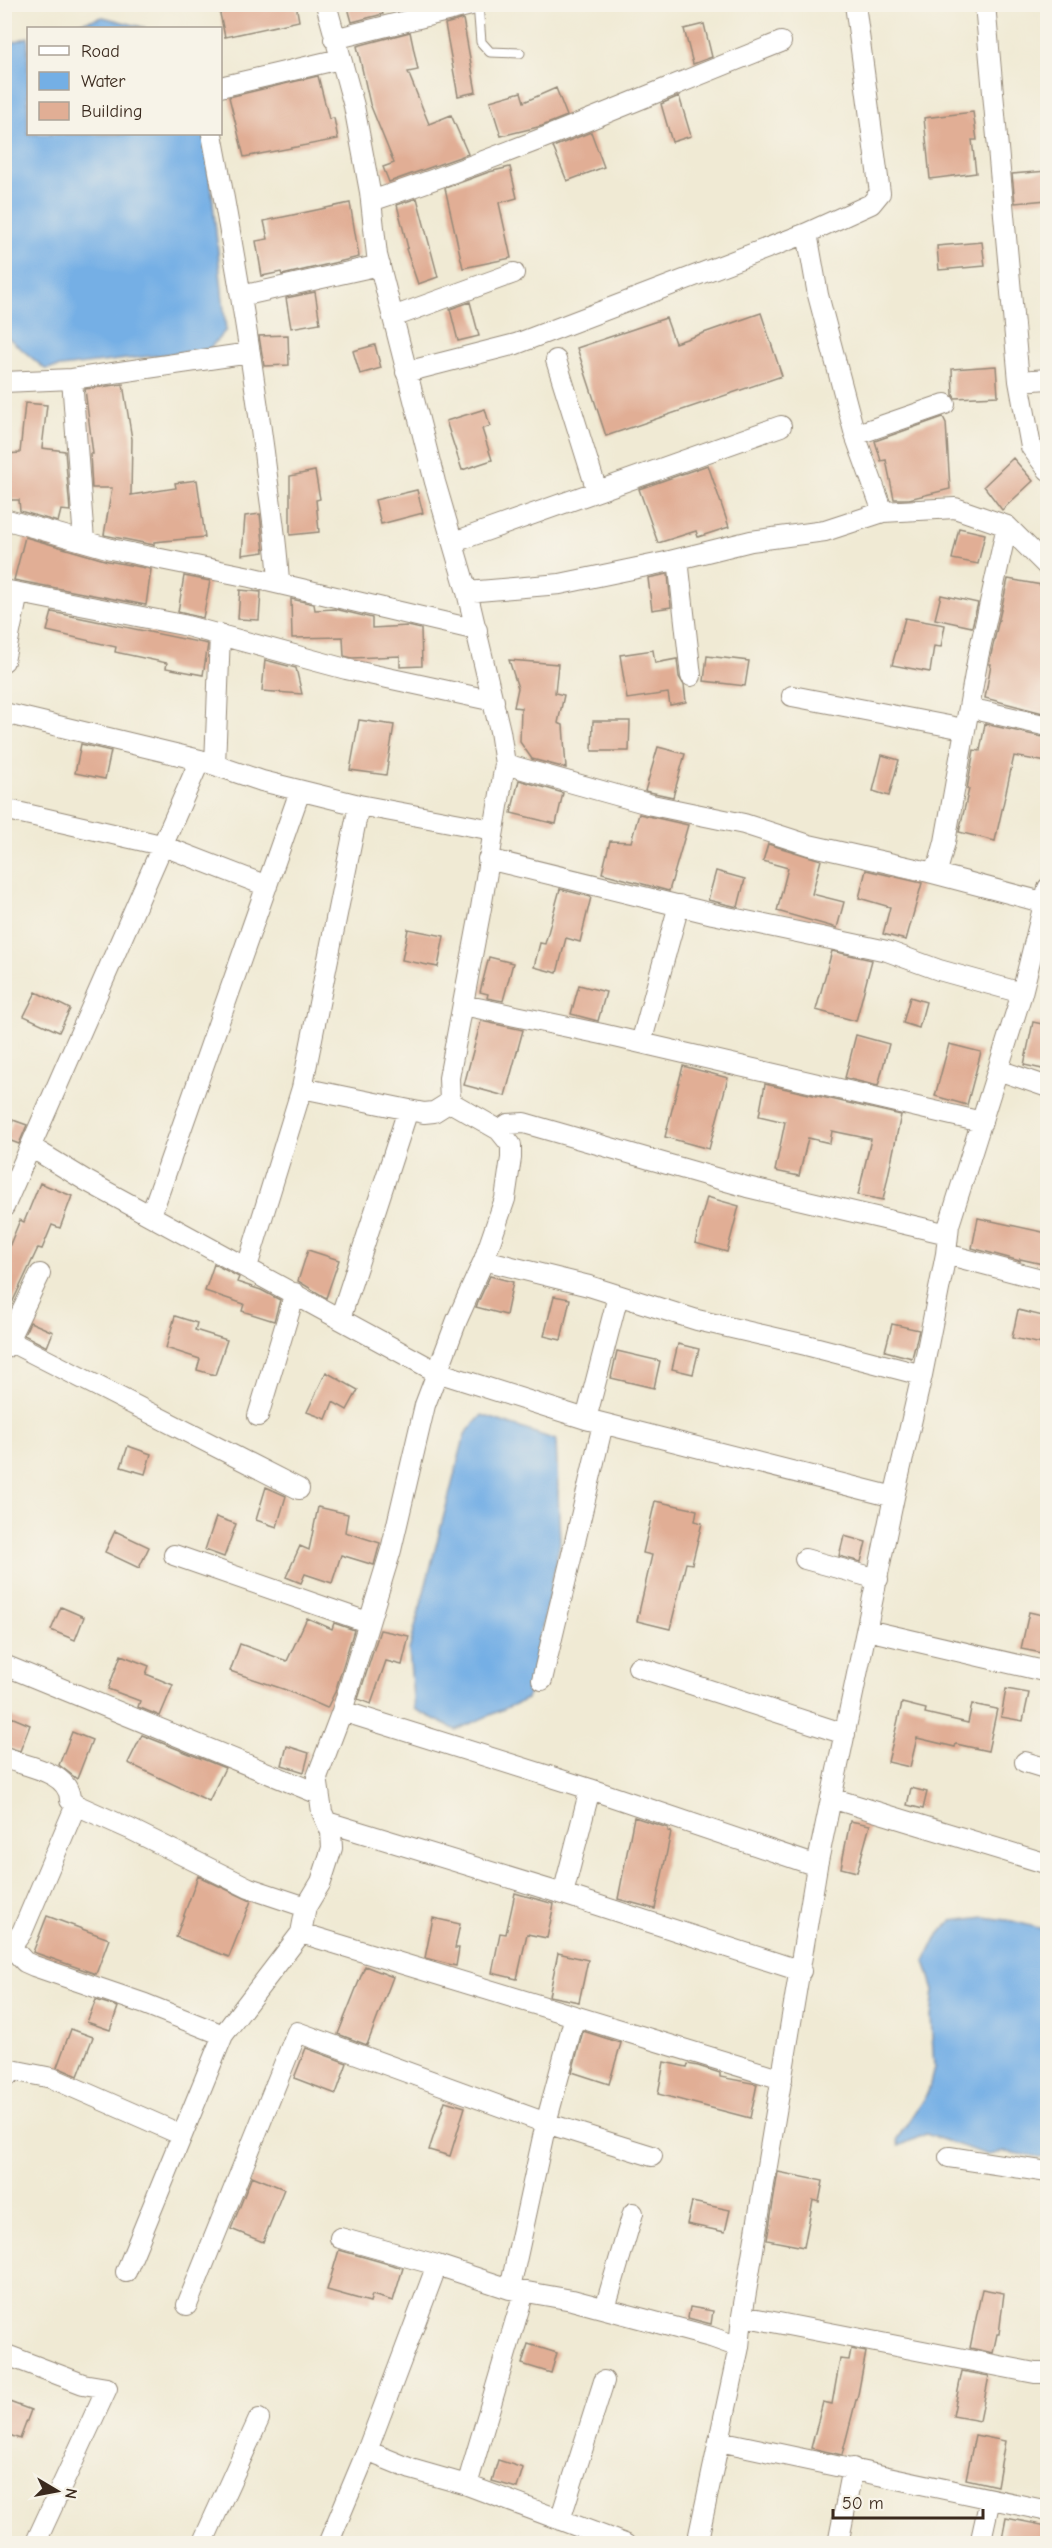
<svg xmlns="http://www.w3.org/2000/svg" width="1052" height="2548" font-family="'Comic Neue',sans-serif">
<rect width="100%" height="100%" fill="#f7f3e8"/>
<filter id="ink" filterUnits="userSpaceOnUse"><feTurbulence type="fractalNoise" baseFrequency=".0167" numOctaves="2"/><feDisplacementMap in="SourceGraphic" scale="12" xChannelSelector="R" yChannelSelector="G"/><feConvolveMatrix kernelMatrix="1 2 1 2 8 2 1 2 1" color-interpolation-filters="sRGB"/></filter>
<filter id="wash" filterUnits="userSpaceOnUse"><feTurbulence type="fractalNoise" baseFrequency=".008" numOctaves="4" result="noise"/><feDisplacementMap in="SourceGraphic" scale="24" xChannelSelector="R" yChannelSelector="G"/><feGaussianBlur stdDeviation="1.35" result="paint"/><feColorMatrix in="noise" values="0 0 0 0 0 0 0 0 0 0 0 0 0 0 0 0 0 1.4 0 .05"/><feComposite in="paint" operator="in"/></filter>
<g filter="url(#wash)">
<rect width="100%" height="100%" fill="#f0ead4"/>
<!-- water -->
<path fill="#74afe5" stroke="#586c82" stroke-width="1.5" d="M103 17 146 28H60Z
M28 37V134H206L226 330 209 349 45 369 5 335V45Z
M482 1415 556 1440 560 1543 527 1699 456 1730 414 1709 409 1650 465 1434Z
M985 1917 1012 1921 1047 1930V2158L1005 2152 988 2155 926 2134 899 2146 897 2139 928 2092 934 2068 931 2017 934 1990 925 1961 936 1938 951 1921Z"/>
<g id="blocks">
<!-- building -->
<path fill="#e1ae95" d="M240 4H296L299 21 225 37 219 9Z
M347 4H380L383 14 352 22Z
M463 19 476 92 458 96 445 24Z
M704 24 712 57 693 64 684 29Z
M410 32 418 70 408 72 429 124 451 115 468 154 389 182 383 167 394 163 370 104 357 46Z
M318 76 329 119 334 118 338 139 244 157 229 97Z
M556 88 567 116 542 126 501 136 490 101 521 92 524 102Z
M679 96 691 136 672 142 661 104Z
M973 112 977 140H972L976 173 930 179 924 118Z
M591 132 604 167 567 181 553 147Z
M510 167 517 198 499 203 511 258 463 268 445 188 489 172Z
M1047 171V200L1015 203 1012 174Z
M417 198 438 277 418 284 406 249 408 248 397 205Z
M350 203 359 257 282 275 281 272 262 276 256 241 268 239 264 221Z
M982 242 985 266 939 270 937 246Z
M315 292 320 323 291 328 286 298Z
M470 302 479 336 458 341 450 309Z
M761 313 782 376 606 436 577 348 666 318 675 343Z
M288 335 289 365 264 366 259 336Z
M375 345 381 368 360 374 353 351Z
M996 366 998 396 955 398 953 395 952 369Z
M123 384 132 439 131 495 176 488 175 483 197 480 205 537 154 542V545L104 535 112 488H92L90 454H93L85 389Z
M25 403 47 405 42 448 65 451 70 511 61 510 58 522 20 511 19 500H4V454L20 453Z
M485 409 490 426 482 429 492 460 462 470 446 421Z
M943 417 946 423 950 489 909 499H894L886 460 881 461 875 441Z
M1013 458 1033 481 1002 510 984 486Z
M708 465 729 527 698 537 696 531 658 543 639 489Z
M315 471 320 499 316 500 319 532 290 535V476Z
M417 490 423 513 381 524 375 500Z
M260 514 264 552 242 555 245 516Z
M959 528 985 534 978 564 952 559Z
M25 537 108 561 151 569 146 605 14 580Z
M668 574 671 607 652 610 648 578Z
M184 576 210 581 203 618 178 612Z
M1008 579 1047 586V714L985 698 991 664H989L990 659Z
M240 590 261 592 259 620 238 619Z
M941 595 978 603 972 627 935 619Z
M291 599 314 604 315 610 335 609 372 618V628L408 626 421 629 422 666 400 667V656L352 658 344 656 343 637 292 638Z
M52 612 208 644 203 675 166 668 167 663 115 652 116 647 47 631Z
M905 618 945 625 941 647 934 646 930 672 892 665Z
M653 650 655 663 677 659 679 677 684 685 686 702 670 705 668 693 627 699 620 655Z
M707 656 749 661 745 686 704 681Z
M265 660 296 668 302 694 262 691Z
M509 660 558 664 555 693 564 695 558 723 563 725 566 768 532 759 520 742 521 708 514 707 518 688Z
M359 720 394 725 386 775 350 770Z
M593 721H630L629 751H592Z
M985 724 1047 738V762L1014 756 995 841 959 832 969 789H967L974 750 980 751Z
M81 744 111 751 105 779 75 773Z
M658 747 685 754 673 797 645 791Z
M882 755 899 760 889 796 873 791Z
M519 780 563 793 556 824 511 813Z
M639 814 688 825 669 891 602 873 610 841 631 842Z
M768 844 821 860 812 894 844 902 837 928 777 911 788 868 763 861Z
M866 870 922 883 906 940 883 934 890 907 859 898Z
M716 871 745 879 738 907 708 900Z
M560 889 591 897 580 942 566 938 557 973 534 967 540 943 545 944Z
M408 929 444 936 438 967 402 960Z
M832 951 872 960 856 1021 816 1010Z
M489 957 513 963 503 1001 487 998 488 994 480 992Z
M579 985 606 992 598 1021 571 1014Z
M36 992 70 1009 59 1032 24 1016Z
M910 997 926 1002 919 1028 903 1023Z
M481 1021 523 1030 505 1096 464 1085Z
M1033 1022 1047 1025V1070L1024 1065Z
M856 1035 889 1044 878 1086 845 1078Z
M949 1044 981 1052 967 1105 935 1096Z
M683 1066 728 1078 709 1149 665 1137Z
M765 1084 901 1115 883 1200 858 1195 871 1139 832 1131 830 1143 808 1138 799 1176 775 1171 785 1122 759 1116Z
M13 1120 27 1125 19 1144 6 1139Z
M40 1183 72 1196 60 1228 52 1225 42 1249 38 1248 4 1320V1259L20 1220 24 1222Z
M707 1197 739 1206 727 1252 695 1243Z
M978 1218 1047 1233V1265L1020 1259V1261L972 1248Z
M308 1250 339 1260 326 1298 298 1281Z
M214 1264 239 1277 237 1282 261 1290 280 1300 274 1321 242 1311 244 1304 205 1291Z
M490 1276 513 1282 506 1315 476 1307Z
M554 1296 570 1299 561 1340 544 1336Z
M1018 1310 1047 1317V1345L1012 1338Z
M175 1316 197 1323 195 1330 227 1340 215 1375 197 1370 200 1359 166 1348Z
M30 1322 53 1332 47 1347 24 1335Z
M892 1324 919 1330 912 1358 885 1351Z
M678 1344 699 1349 693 1374 672 1369Z
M617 1351 660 1361 654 1388 611 1378Z
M326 1372 358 1390 347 1410 333 1402 326 1419 307 1412Z
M128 1446 151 1454 145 1474 121 1467Z
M266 1487 286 1496 277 1527 256 1520Z
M655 1501 697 1510 695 1521 702 1523 692 1564 686 1563 670 1629 637 1621 652 1555 643 1553Z
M318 1507 348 1514 345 1532 380 1543 374 1565 341 1555 332 1583 305 1574 301 1583 286 1577 300 1546 309 1550Z
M216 1517 236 1524 224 1557 205 1550Z
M115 1531 149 1547 139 1568 105 1552Z
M844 1536 866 1542 861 1562 839 1556Z
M61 1607 84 1617 75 1640 51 1630Z
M1029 1612 1047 1616V1654L1021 1649Z
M307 1618 332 1629 334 1623 354 1630 335 1692 327 1708 286 1690 230 1671 240 1644 287 1661Z
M380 1630 409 1636 402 1665 386 1661 371 1704 358 1699Z
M121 1655 149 1666 146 1674 173 1685 160 1716 138 1707 140 1701 108 1689Z
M1006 1689 1029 1693 1023 1721 1001 1717Z
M902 1703 926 1709 925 1713 968 1723 972 1704 997 1709 988 1751 956 1744 955 1747 917 1738 910 1767 888 1762Z
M11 1717 30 1725 20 1751 4 1746V1733Z
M72 1732 92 1740 77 1779 59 1765Z
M142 1735 225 1768 209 1801 128 1763Z
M287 1746 309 1753 304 1772 282 1765Z
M911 1788 927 1792 923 1809 907 1805Z
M634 1817 668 1828V1831L671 1832 655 1909 618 1899Z
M850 1821 870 1825 857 1872 841 1868Z
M198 1876 251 1901 229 1957 176 1937Z
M515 1893 554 1904 547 1938 527 1934 517 1979 492 1973 500 1933 506 1934Z
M47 1916 109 1939 96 1974 33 1952Z
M433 1918 460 1924 455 1948H459L456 1966 425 1958Z
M558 1953 588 1960 579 2002 549 1996Z
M365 1966 393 1977 367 2045 338 2034Z
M96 2000 118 2007 110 2030 87 2022Z
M71 2029 93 2037 78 2076 57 2067Z
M583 2031 621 2043 609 2084 572 2072Z
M306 2048 347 2063 336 2094 294 2078Z
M664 2062 687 2067 688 2064 698 2066 720 2073V2077L757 2084 750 2118 658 2094Z
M445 2101 465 2107 450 2156 429 2150Z
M778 2172 823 2181 819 2202 813 2200 804 2247 767 2240Z
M252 2176 284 2189 263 2242 231 2229Z
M692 2202 730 2210 725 2232 687 2224Z
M339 2250 403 2268 393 2301 372 2295 370 2302 327 2290Z
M982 2289 1004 2293 999 2334H997L993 2353 970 2348Z
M690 2307 713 2311 711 2324 688 2318Z
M528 2344 557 2353 551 2373 522 2364Z
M851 2349 866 2352 857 2400H856L842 2455 811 2448 823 2402 832 2404 840 2359 849 2360Z
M962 2371 989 2376 980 2421 953 2416Z
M4 2400 31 2410 20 2439 4 2433Z
M975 2435 1005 2441 997 2486 966 2479Z
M498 2460 523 2468 517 2488 492 2481Z
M1006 2518 1047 2526 1045 2544H1001Z"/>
</g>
</g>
<g filter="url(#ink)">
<use href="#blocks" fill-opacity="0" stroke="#968a79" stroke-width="1.5"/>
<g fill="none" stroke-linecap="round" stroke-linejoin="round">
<defs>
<path id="lane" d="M478 4 481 42 490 52 520 53"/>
<path id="street" d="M985 4 1019 381 1031 447 1048 470
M334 39 475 4
M220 87 340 59
M212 134C232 239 250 345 264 452 269 496 277 539 279 583
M371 201C510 155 645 96 781 42
M807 233 818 295 855 435 883 512 955 508 1007 526 1048 567
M241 296 380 265
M393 317 514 273
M556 360 597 491
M406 372 516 344 807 233 871 204 880 193 855 4
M72 379 84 541
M1019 381 1048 379
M4 382 72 379 250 353
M855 435 945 404
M4 519 111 549 250 577 477 630
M454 542 781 426
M678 559 691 676
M4 590 183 625 346 669 494 701
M467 592 560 584 666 562 751 541 825 531 883 512
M4 661 18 593
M792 696 964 729
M982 711 1048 726
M4 713 200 760 262 781 359 805 493 830
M505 764 652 805 744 824 809 845 929 872 939 864 945 842 978 657 1007 526
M215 765 220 634
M4 809 161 845 267 886
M488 859 713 914 887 951 939 970 1022 993
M929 872 1042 902
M463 1005 602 1034 982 1122
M641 1043 679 905
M998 1070 1048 1087
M302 1088 424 1113 434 1112 450 1102
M499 1130 508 1124 524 1123 747 1187 948 1234
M31 1147 85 1180 437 1372 586 1419 894 1497
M4 1207 200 760
M151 1215 300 791
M946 1254 1048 1281
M484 1260 589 1286 697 1320 806 1345 922 1375
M247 1267 302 1088 359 805
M340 1319 408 1110
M9 1341 299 1489
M4 1349 40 1274
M258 1416 295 1293
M586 1419 618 1296
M174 1555 367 1622
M805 1559 878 1579
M867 1630 1048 1672
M4 1665 319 1794
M638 1667 845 1734
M542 1680 603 1424
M342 1711 590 1789 817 1866
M4 1758C26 1766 70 1772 70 1800L76 1805 22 1932 11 1947 4 1949
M1025 1762 1048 1769
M831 1798 1048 1864
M76 1805 130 1829 249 1888 306 1907
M327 1822 563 1894 801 1971
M563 1894 590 1789
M301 1933 782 2079
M11 1947 25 1962 34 1966 145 2004 223 2035
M4 2080 12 2070 52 2078 182 2135
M949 2157 1048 2172
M340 2238 437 2265 510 2289 572 2300 711 2337 739 2347
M126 2272 223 2035 301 1933 306 1907 321 1882 332 1848 331 1832 322 1812 317 1777 342 1711 391 1550 425 1405 457 1320 484 1260 505 1199 511 1158V1145L499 1130 450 1102 449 1078 481 908 505 764 500 731 467 592 435 482 377 255 370 192 354 106 326 4
M510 2289 546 2123 575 2016
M187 2305 297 2032 546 2123 652 2156
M605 2308 633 2213
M742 2316 1035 2373H1048
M4 2354 83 2384 107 2388 35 2544
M719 2441 1048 2511
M367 2451 411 2469 467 2485 625 2544
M467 2485 524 2292
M560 2520 604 2381
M202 2544 259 2419
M328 2544 367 2451 437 2265
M697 2544 739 2347 742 2316 817 1866 894 1497 922 1375 946 1254 949 1225 1022 993 1048 888
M838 2544 853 2468
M980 2544 990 2499"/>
</defs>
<!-- lane casing -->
<use href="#lane" stroke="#968a79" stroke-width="11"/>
<!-- street casing -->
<use href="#street" stroke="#968a79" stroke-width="22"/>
<!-- lane -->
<use href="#lane" stroke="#fff" stroke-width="9"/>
<!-- street -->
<use href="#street" stroke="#fff" stroke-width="20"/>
</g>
</g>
<!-- margin -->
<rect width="1052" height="2548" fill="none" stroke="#f7f3e8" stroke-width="24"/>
<!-- legend -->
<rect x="27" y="27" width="195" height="108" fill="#f7f3e8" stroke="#aca397" stroke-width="1.5"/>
<rect x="39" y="46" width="30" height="9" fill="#ffffff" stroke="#aca397" stroke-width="1.5"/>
<text x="81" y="57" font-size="18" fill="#3b2a1e">Road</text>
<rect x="39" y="72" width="30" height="18" fill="#74afe5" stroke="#aca397" stroke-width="1.5"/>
<text x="81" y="87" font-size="18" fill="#3b2a1e">Water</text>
<rect x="39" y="102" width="30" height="18" fill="#e1ae95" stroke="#aca397" stroke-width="1.5"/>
<text x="81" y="117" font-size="18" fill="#3b2a1e">Building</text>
<!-- north arrow -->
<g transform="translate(57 2491) rotate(100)" stroke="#f7f3e8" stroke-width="4.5" paint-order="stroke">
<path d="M0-4.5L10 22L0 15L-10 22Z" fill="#3b2a1e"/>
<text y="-9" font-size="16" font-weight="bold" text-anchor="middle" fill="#3b2a1e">N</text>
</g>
<!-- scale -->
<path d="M833 2509v9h150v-9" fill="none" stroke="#3b2a1e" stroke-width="3"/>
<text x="842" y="2509" font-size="18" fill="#3b2a1e" stroke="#f7f3e8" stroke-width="4.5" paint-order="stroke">50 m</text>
</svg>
